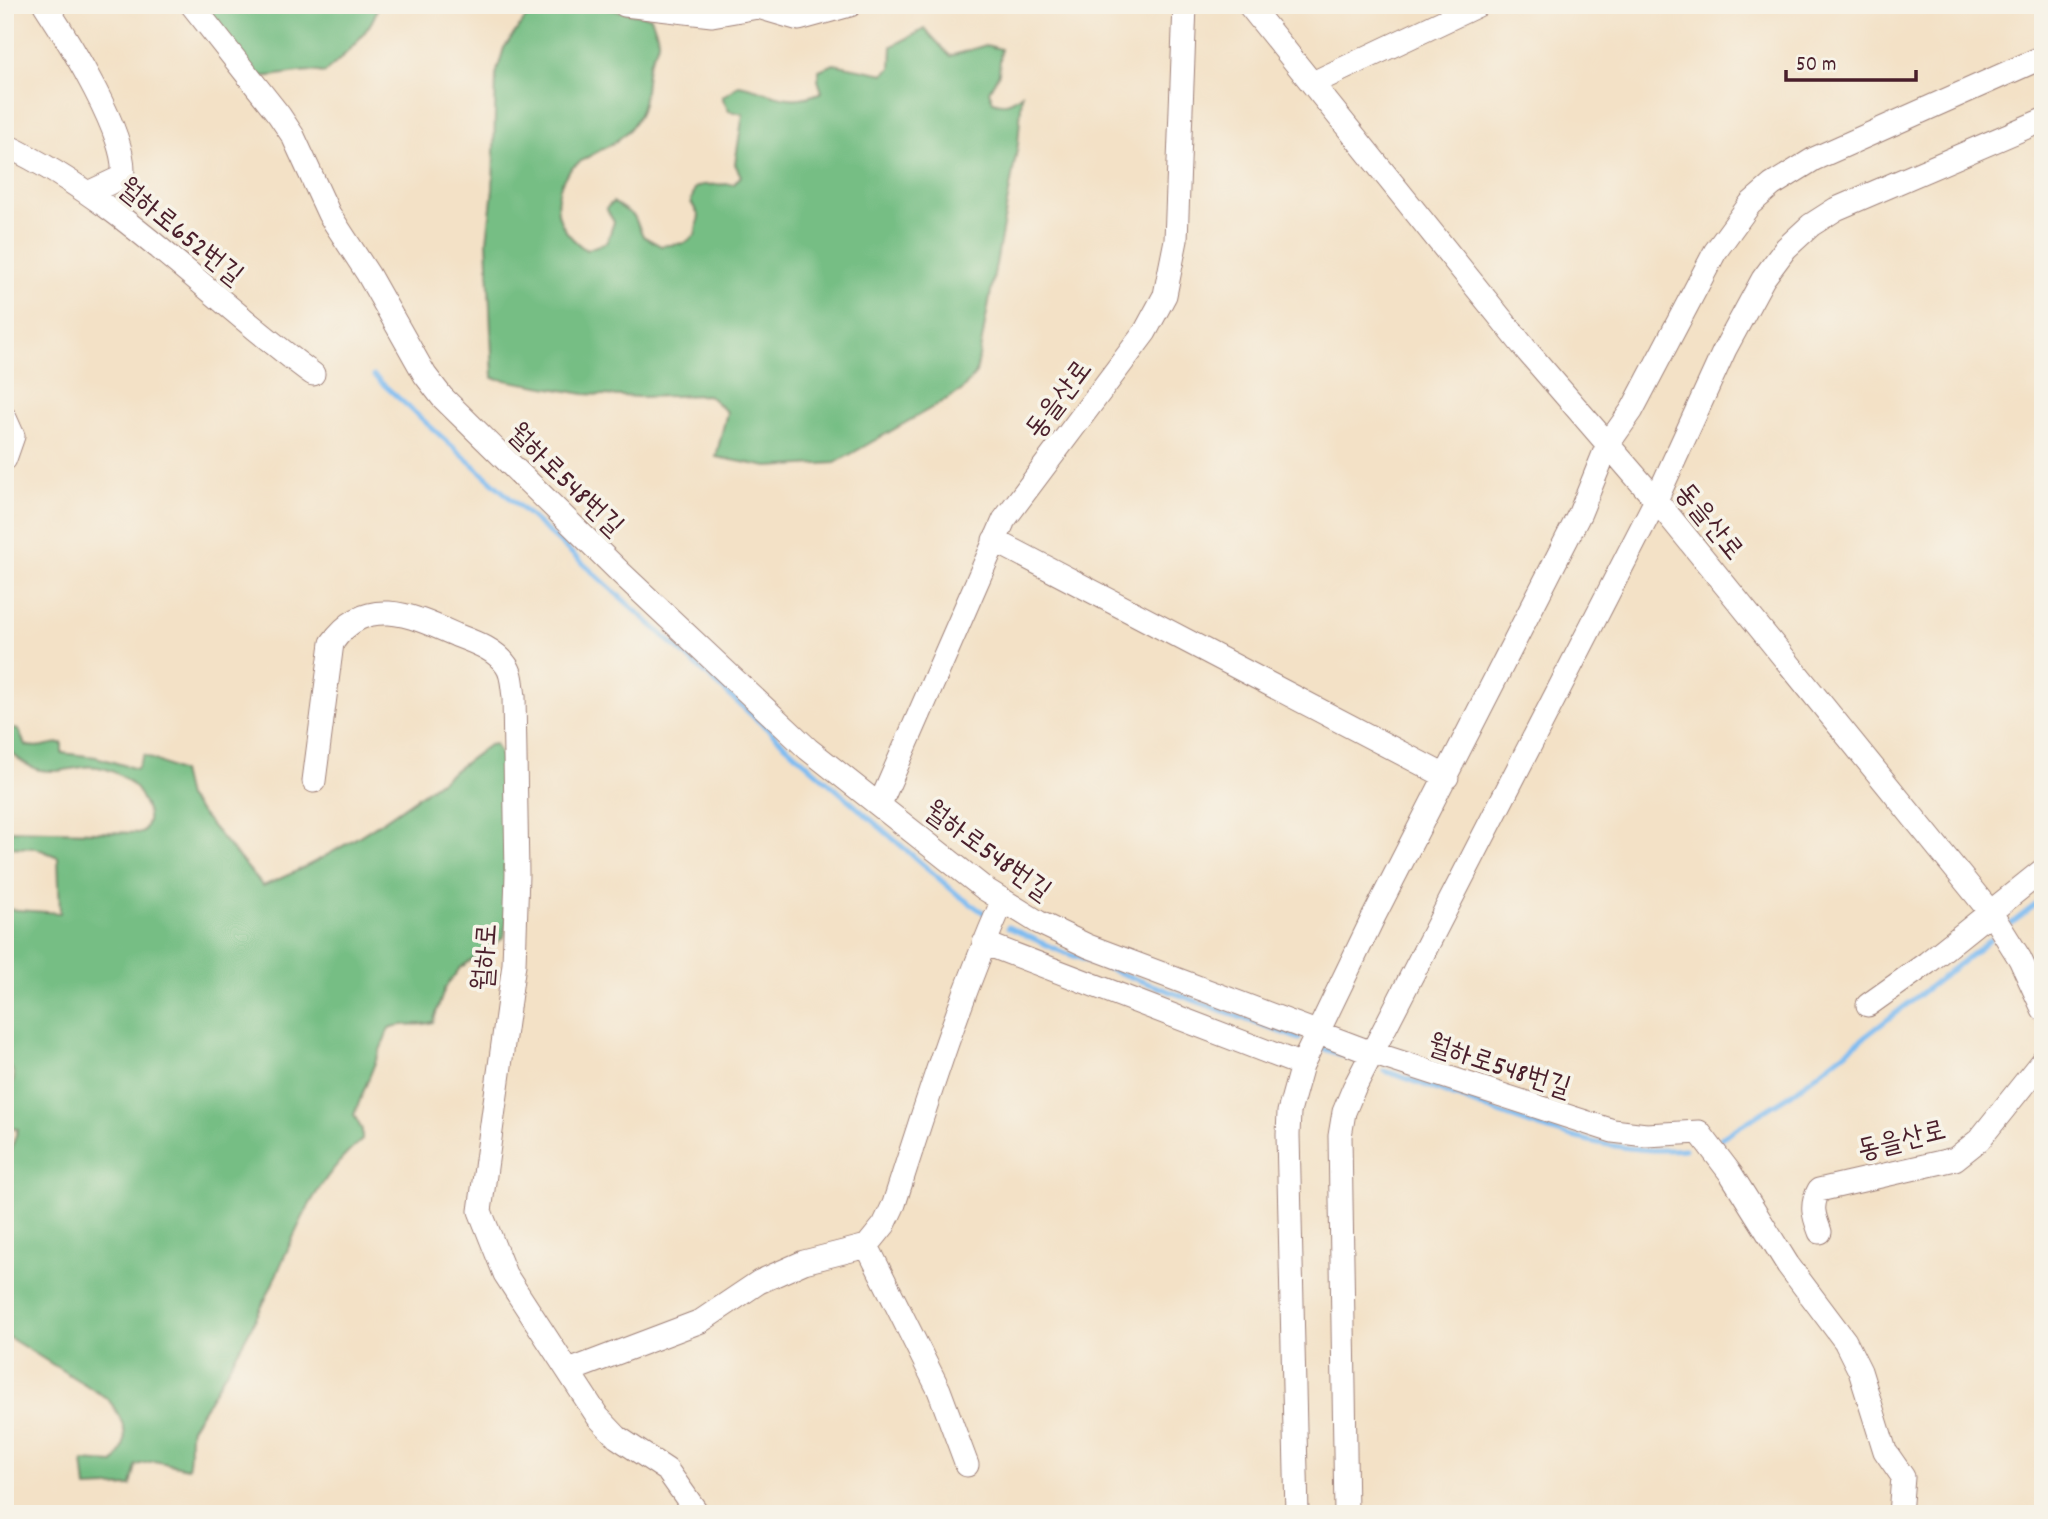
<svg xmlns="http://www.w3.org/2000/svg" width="2048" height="1519" font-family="Dekko,'Poor Story',sans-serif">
<rect width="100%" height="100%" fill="#f7f3e8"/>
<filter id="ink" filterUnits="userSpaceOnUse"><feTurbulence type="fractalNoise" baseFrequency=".0143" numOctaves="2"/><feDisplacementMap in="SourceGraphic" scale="14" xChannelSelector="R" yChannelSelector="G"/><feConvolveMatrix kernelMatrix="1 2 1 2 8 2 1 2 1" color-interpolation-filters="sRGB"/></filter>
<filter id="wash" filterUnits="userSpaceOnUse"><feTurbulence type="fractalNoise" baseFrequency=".00686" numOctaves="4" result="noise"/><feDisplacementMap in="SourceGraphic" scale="28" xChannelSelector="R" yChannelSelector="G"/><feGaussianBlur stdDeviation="1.57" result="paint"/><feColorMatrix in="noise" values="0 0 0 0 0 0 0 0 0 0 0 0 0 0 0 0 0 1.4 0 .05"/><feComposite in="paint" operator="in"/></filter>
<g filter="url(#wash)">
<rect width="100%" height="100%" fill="#f3e1c6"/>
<!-- forest -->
<path fill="#76be84" stroke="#606e58" stroke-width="2" d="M196 5H377C378 25 339 61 324 73 298 67 280 79 254 76Z
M535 5H589L651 17C653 24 659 35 658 42 657 51 649 59 648 67 644 87 647 105 634 123 611 158 564 151 558 197 554 221 568 237 586 250L607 242 614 222 606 208 613 202 634 216 643 236 661 246 685 243 695 235 699 216 691 202 695 188 702 185 734 184 741 176 735 164 743 114 729 111 722 97 739 85C775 92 786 107 822 92L818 80 819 70 834 64 884 74 891 68 892 46 925 29 950 56 986 45 1001 49 999 73 989 91 993 101C1005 106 1012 102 1022 94L1018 144 976 373 961 391 835 463 768 467 716 457 727 412 708 395 639 397 584 394 493 378 487 241 493 189 496 75 504 48Z
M11 728 18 729 25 745C39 750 48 743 62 743V753L96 757 137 769 144 755 181 772 187 797 263 886C345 853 419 797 489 745L495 744 502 758 509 907 504 937 460 968 445 988 433 1022C418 1027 405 1022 389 1028L354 1115 362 1130V1140C311 1182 293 1240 266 1298 244 1344 218 1386 191 1428 188 1442 192 1454 188 1468L154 1461 136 1465 131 1486 86 1488 83 1461 114 1463C133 1440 124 1420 108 1399L10 1338 5 1339V1167L18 1129 5 1128V1092C18 1082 16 1071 5 1061V909L60 913 58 857 36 848 5 847V830L142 833C150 822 150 815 144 803 135 780 109 764 83 767 68 769 56 773 40 770 29 768 12 755 5 746L6 731Z"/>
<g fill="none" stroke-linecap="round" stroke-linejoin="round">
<!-- stream -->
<path stroke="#7ebcf1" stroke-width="5" d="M374 376 793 752 958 895 984 913
M2012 923 2043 899
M1008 927 1060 951 1299 1039
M1321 1048 1357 1060
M1385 1071C1477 1101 1588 1159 1685 1149
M1721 1138 1790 1095 1990 940"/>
</g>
</g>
<g filter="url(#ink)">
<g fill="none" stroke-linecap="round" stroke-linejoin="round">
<defs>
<path id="minor" d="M45 5C66 37 132 142 122 177L88 193
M192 5 279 115 293 136 329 214 368 274 425 375 442 397 622 574 808 749 985 889 1038 922 1088 946 1372 1053 1613 1131 1646 1135 1699 1132 1731 1174 1788 1265 1845 1341 1860 1371 1885 1451 1903 1477 1900 1514
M625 5 712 15 758 7 799 19 850 5
M1249 5 1528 352 1656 500 1991 913 2020 959 2043 1009
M1313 83 1478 5
M5 145C122 200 210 299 313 374
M5 418 13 436 5 459
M994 540 1447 777
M314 781 332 643C366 594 411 615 456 635 474 642 495 649 506 665 513 674 512 686 514 696L517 874 514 964 480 1211 505 1274 598 1417 617 1437 667 1470 698 1514
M880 804 1004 520 1145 332 1165 295 1176 240 1185 5
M984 943 1302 1065
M1868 1005 1927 963 2043 870
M1820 1232C1814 1216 1810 1206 1819 1190L1955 1159 1979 1140 2043 1060
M569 1371 701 1321 759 1282 804 1262 867 1246
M967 1465 939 1390 867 1246 884 1225 894 1204C927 1101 959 999 1003 900
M1297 1514 1288 1135 1289 1112 1302 1065 1374 916 1580 513 1608 444 1632 410 1715 252 1750 204 1772 185 1814 159 2043 57
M1346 1514 1340 1136 1344 1112 1354 1088 1656 500 1725 349 1763 279 1786 248 1811 225 1836 209 2043 120"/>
</defs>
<!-- minor casing -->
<use href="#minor" stroke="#9e8078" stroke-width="25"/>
<!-- minor -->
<use href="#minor" stroke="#fff" stroke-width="23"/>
</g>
</g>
<g text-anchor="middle" stroke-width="7" stroke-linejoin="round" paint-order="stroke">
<!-- street labels -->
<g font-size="28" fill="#4a1f2b" stroke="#f7f3e8">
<text transform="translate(182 230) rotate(39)" y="10">월하로652번길</text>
<text transform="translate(1057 398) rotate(-53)" y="10">동을산로</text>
<text transform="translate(567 478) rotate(44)" y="10">월하로548번길</text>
<text transform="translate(1711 520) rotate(51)" y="10">동을산로</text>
<text transform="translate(989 849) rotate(36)" y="10">월하로548번길</text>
<text transform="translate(483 957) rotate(-86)" y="10">월하로</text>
<text transform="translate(1500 1064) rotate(18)" y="10">월하로548번길</text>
<text transform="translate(1901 1138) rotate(-14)" y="10">동을산로</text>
</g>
</g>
<!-- margin -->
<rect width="2048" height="1519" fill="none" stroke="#f7f3e8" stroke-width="28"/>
<!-- scale -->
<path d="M1786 70v10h130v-10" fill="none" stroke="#4a1f2b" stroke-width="3.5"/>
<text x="1796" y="70" font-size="21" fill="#4a1f2b" stroke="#f7f3e8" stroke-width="5" paint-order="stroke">50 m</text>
</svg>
